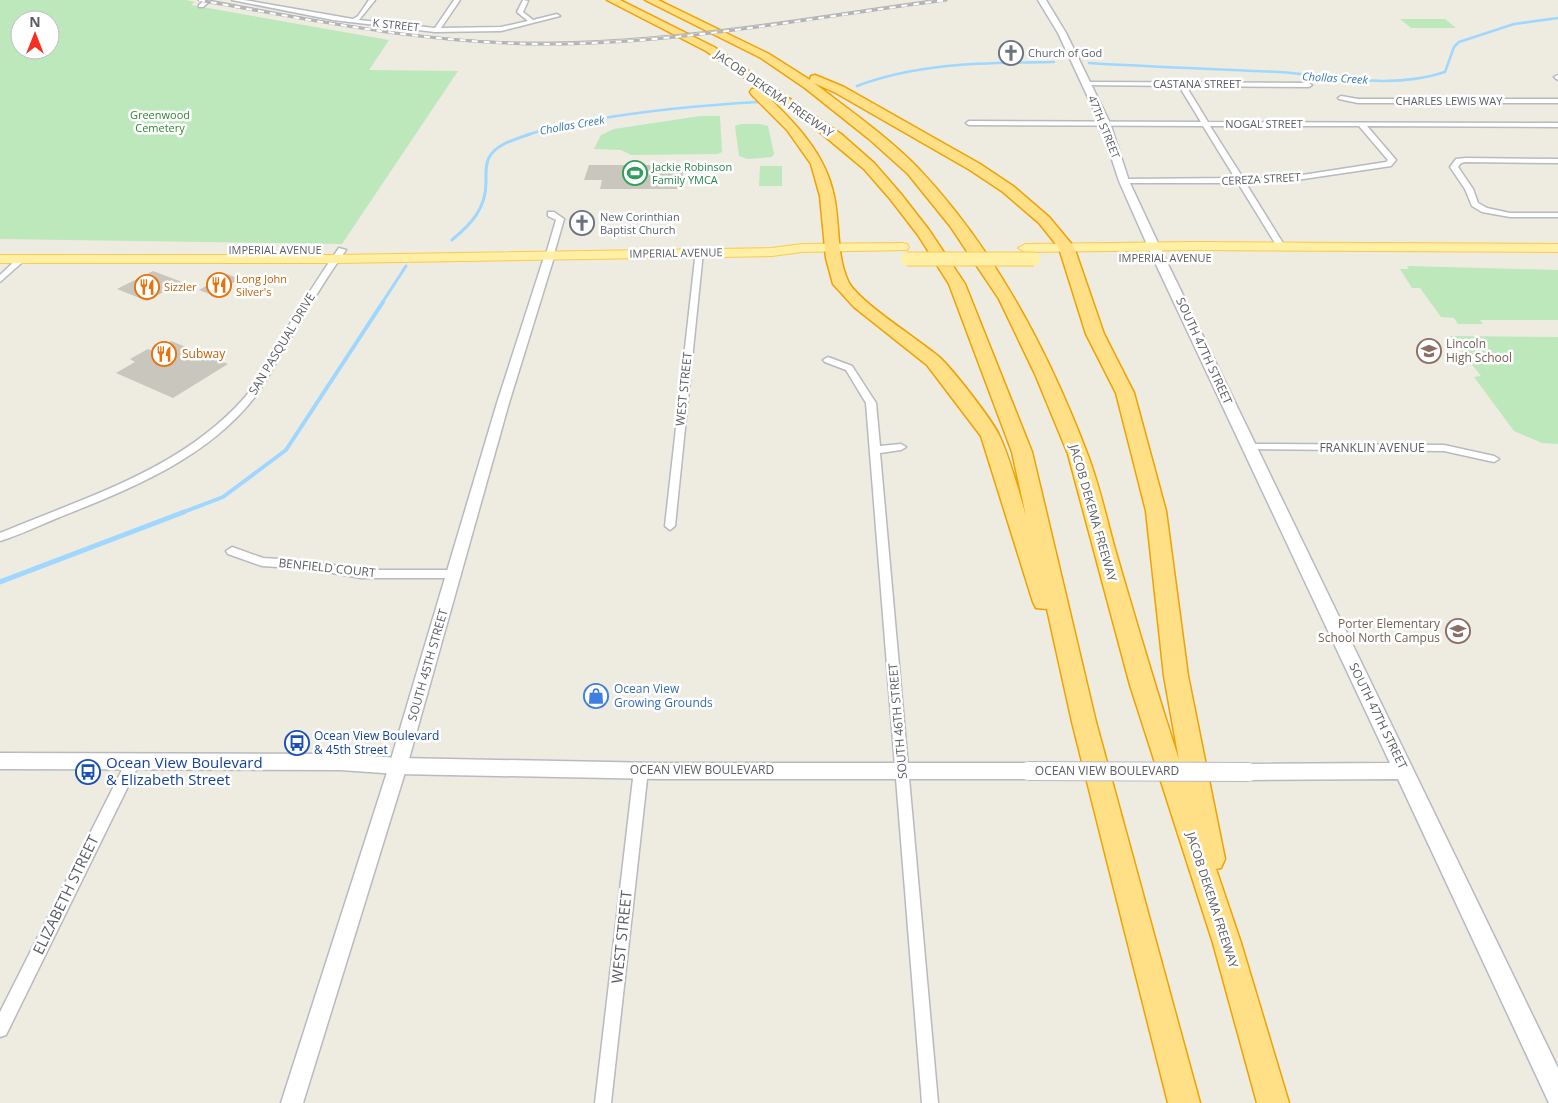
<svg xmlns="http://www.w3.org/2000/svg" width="1558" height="1103" font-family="'Open Sans',sans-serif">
<rect width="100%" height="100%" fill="#eeebe1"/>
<!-- green -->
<path fill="#bce8bc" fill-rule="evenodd" d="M0 0H185L195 2 191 5 389 40 369 70 458 71 342 244 0 239ZM20 20H50V50H20Z
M1400 19H1445L1456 28H1411Z
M700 116H720L722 152 717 154 631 155 621 150 594 149 601 135 614 129Z
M741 124H760L768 126 774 154 772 157 748 159 739 156 735 126Z
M760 166H782V186H759Z
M1407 266 1558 270V320H1480L1483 324H1458L1454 318 1441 317 1420 288H1412L1400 269H1409Z
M1450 336 1558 337V444L1542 443 1514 431 1474 377 1481 376Z"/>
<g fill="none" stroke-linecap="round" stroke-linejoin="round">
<!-- stream-far3 -->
<path stroke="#a0d7ff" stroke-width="2.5" d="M1089 63C1152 67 1216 69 1279 72 1335 76 1391 90 1445 72L1454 47 1459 42 1514 24 1558 18
M857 86C921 62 987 63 1054 62
M527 135C550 127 574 123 598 119 651 110 705 105 759 102"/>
<!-- stream-far2 -->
<path stroke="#a0d7ff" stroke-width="3" d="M452 240C471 224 486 209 486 182 486 174 485 163 490 156 498 143 517 139 530 134
M382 303 406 266"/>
<!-- stream-far1 -->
<path stroke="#a0d7ff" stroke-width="4" d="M181 513 223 497 286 450 383 302"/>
<!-- stream -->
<path stroke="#a0d7ff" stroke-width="5" d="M0 582 184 512"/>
</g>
<!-- building -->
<path fill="#c9c6be" d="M589 165H684L681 189H600L602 180H584Z
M153 271 182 282 147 301 117 289Z
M227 274 240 279 212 295 199 290Z
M171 341 228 364 173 398 116 373 135 362 130 359 148 349 153 351Z"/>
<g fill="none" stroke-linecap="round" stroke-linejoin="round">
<defs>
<path id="minor" d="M205 0H211L203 7H199V5Z
M232 0H244L353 19 358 16 369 0H375L359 20 435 28 454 0H460L441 28 501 27 528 21 517 12 523 0 528 1 523 12 533 20 557 14 560 16 501 31 435 32 333 20Z
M1558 75V80L1554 77Z
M1086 82 1309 83 1312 85 1309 87 1186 86 1208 122 1558 123V127L1367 126 1396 160 1391 166 1283 182H1245L1286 248 1282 250 1278 248 1238 183H1124L1120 181 1124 179 1235 178 1203 126 969 125 966 123 969 121 1201 122 1179 86 1084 85 1083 84ZM1210 126H1359L1388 160 1386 162 1283 178H1243Z
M1341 96 1358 99H1558V103H1358L1339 99 1338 98Z
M1466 158 1558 159V163L1466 162 1461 163 1458 167 1473 189 1478 203 1487 208 1510 213H1558V217H1510L1482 212 1472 206 1465 189 1450 167 1456 159Z
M548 212H554L564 219 554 254 550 256 546 254 556 220 548 216Z
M339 248 346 250C324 281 305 313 286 346 275 363 267 382 254 398 206 459 130 489 60 517 40 525 20 535 0 541V533C86 497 183 469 246 396 258 381 266 363 276 347 296 314 316 280 339 248Z
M696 250 703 252 675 526 670 530 665 526Z
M19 257 26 259 0 282V275Z
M828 357 852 366 876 403 880 446 901 444 906 447 901 450 880 453 938 1103H922L866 403 846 370 825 362 823 360Z
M1249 444 1444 445 1494 456 1499 459 1494 462 1444 451 1245 449 1244 447Z
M232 547 263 558 310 561 361 570H454L460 574 454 578H361L310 569 262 566 228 554 226 551Z
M133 756 138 758 140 762 6 1035 0 1037V1012L128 758Z
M641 764 646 766 648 770 611 1103H595L634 770 636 766Z"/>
<path id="tertiary" d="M550 251 555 254 509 403 407 766 303 1103H281L389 766 497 403 545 254Z"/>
<path id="secondary" d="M1038 0H1046L1066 33 1110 123 1129 181 1165 258 1558 1068V1103H1549L1398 779 1249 780 1242 778 1239 772 1242 766 1249 764 1390 763 1153 258 1119 181 1100 123 1058 33Z
M0 753 340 754 398 758 659 763H1028L1035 765 1038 771 1035 777 1028 779H659L398 774 340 770 0 769Z"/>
<path id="primary" d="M1195 242 1558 244V252L1195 250 1025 252 1018 248 1025 244Z
M902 243 907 244 909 247 907 250 802 252 772 256 335 263H0V255H335L772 248 802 244Z"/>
<path id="motorway" d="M607 0H620L714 47 841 134 874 163 901 194 929 230 965 284 1032 452 1096 722 1200 1103H1168L1072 722 1047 609 1036 608 1033 602 981 436 927 365 854 307 833 284 826 258 820 196 811 164 787 130 752 95 750 92 752 89H760C792 120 825 151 834 196 840 223 836 255 848 281 857 301 918 339 938 356 951 367 994 422 1000 437 1011 462 1018 489 1026 516L1012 452 949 284 918 235 891 200 864 169 804 119 706 51Z
M645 0H658L769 54 810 80 811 76 815 75 844 87 980 164 1013 186 1049 217 1074 247 1104 334 1134 393 1166 511 1188 676 1225 859 1221 868 1216 869 1241 943 1289 1103H1257L1213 943 1130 685 1068 454 1035 374 999 299 950 226 908 174 869 139 805 88 761 58ZM814 83 836 93 970 170 1003 192 1039 223 1059 248 1086 334 1116 393 1146 511 1164 676 1179 760C1157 693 1137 624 1117 556 1107 522 1100 486 1087 453 1048 351 994 248 918 168 887 136 849 110 814 83Z"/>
</defs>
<!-- minor casing -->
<use href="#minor" stroke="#b7babf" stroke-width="3"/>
<!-- tertiary casing -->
<use href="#tertiary" stroke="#b7babf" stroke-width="3"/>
<!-- secondary casing -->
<use href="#secondary" stroke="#b7bbc1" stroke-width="3"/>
<!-- primary casing -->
<use href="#primary" stroke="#fbc94d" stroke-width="2"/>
<!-- motorway casing -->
<use href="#motorway" stroke="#efa200" stroke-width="3"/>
<!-- minor -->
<use href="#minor" fill="#fff" fill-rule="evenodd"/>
<!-- tertiary -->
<use href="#tertiary" fill="#fff" fill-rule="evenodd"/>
<!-- secondary -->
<use href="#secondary" fill="#fff" fill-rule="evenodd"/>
<!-- primary -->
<use href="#primary" fill="#fff0a5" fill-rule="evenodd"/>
<!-- motorway -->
<use href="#motorway" fill="#ffe087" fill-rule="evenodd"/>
<!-- tram -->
<path stroke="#b3b4b5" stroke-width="1" d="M210 0C313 19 416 41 521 42 659 44 795 19 931 0"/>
<defs>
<path id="rail" d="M199 0C314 21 430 44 548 44 681 44 814 17 946 0"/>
</defs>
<!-- rail casing -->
<use href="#rail" stroke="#b3b4b5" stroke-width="3"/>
<!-- rail -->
<use href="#rail" stroke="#fff" stroke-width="2" stroke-dasharray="6" stroke-linecap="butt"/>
<defs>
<path id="secondary-bridge" d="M1028 771 1249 772"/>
<path id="primary-bridge" d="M907 259H1034"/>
</defs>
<!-- secondary-bridge casing -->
<use href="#secondary-bridge" stroke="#b7bbc1" stroke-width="20" stroke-linecap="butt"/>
<!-- primary-bridge casing -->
<use href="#primary-bridge" stroke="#fbc94d" stroke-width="15" stroke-linecap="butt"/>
<!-- secondary-bridge -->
<use href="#secondary-bridge" stroke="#fff" stroke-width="18"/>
<!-- primary-bridge -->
<use href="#primary-bridge" stroke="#fff0a5" stroke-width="13"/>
</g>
<!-- icons -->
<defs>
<symbol id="church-ring" viewBox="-11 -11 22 22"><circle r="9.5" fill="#fff" stroke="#6b7280" stroke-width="1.5"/><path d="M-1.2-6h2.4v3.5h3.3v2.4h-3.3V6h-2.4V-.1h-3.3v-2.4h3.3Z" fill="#6b7280"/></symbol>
<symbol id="stadium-ring" viewBox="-11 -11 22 22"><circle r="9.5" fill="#fff" stroke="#2e9e5b" stroke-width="1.5"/><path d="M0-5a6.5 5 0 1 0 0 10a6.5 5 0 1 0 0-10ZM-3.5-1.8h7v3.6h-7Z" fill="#2e9e5b"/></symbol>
<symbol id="restaurant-ring" viewBox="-11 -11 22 22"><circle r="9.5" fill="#fff" stroke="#e8710a" stroke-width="1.5"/><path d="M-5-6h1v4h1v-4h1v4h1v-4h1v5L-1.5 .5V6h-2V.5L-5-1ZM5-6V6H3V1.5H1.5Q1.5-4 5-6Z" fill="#e8710a"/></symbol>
<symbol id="school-ring" viewBox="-11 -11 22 22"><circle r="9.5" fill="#fff" stroke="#8d6e63" stroke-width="1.5"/><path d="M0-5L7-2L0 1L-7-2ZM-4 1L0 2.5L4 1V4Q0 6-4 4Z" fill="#8d6e63"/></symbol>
<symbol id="shop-ring" viewBox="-11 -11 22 22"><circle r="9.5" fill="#fff" stroke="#3f7fe0" stroke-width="1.5"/><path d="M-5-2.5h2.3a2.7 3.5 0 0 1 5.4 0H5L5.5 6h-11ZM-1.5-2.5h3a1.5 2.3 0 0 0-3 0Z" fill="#3f7fe0"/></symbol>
<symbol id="bus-ring" viewBox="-11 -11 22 22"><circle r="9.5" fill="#fff" stroke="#1a4fb4" stroke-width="1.5"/><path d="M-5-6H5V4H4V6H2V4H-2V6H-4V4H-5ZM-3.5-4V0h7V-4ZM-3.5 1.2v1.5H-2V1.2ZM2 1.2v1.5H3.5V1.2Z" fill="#1a4fb4"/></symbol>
</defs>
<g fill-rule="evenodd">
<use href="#church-ring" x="997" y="39" width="28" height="28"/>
<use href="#stadium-ring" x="621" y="159" width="28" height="28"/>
<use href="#church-ring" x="568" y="209" width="28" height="28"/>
<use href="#restaurant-ring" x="205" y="271" width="28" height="28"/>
<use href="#restaurant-ring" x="133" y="273" width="28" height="28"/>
<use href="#school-ring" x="1415" y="337" width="28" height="28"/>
<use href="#restaurant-ring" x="150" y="340" width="28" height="28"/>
<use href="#school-ring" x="1444" y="617" width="28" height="28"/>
<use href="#shop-ring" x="582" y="682" width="28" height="28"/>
<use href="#bus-ring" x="283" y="729" width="28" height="28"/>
<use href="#bus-ring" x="74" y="758" width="28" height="28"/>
</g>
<g text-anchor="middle" stroke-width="5" stroke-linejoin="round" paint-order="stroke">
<!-- far-street labels -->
<g font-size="11" fill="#5a5e64" stroke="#fff">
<text transform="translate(396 25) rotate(6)" y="4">K STREET</text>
<text x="1197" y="88">CASTANA STREET</text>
<text x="1449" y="105">CHARLES LEWIS WAY</text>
<text x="1264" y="128">NOGAL STREET</text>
<text transform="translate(1104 127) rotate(68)" y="4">47TH STREET</text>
<text transform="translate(1261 179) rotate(-3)" y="4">CEREZA STREET</text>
<text x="275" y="254">IMPERIAL AVENUE</text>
<text transform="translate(676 253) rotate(-1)" y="4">IMPERIAL AVENUE</text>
<text x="1165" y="262">IMPERIAL AVENUE</text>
</g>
<!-- far-worship labels -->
<g font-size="11" fill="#5b616d" stroke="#fff" text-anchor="start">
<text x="1028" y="57">Church of God</text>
<text x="600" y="221">New Corinthian<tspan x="600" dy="13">Baptist Church</tspan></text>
</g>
<!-- far-water labels -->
<g font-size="11" font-style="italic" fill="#3677b8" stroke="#fff">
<text transform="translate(1335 78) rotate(3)" y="4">Chollas Creek</text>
<text transform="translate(572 125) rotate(-10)" y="4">Chollas Creek</text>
</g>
<!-- far-park labels -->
<g font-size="11" fill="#2e8731" stroke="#fff">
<text x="160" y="119">Greenwood<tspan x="160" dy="13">Cemetery</tspan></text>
</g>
<!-- far-leisure labels -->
<g font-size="11" fill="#27864d" stroke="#fff" text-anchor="start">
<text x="652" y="171">Jackie Robinson<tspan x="652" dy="13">Family YMCA</tspan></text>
</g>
<!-- far-food labels -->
<g font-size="11" fill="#c56008" stroke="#fff" text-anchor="start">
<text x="236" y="283">Long John<tspan x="236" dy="13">Silver's</tspan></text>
<text x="164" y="291">Sizzler</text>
</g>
<!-- street labels -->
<g font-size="12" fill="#5a5e64" stroke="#fff">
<text transform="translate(774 94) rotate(35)" y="4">JACOB DEKEMA FREEWAY</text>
<text transform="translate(282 344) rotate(-59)" y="4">SAN PASQUAL DRIVE</text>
<text transform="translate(1204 351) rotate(65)" y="4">SOUTH 47TH STREET</text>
<text transform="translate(684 389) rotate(-84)" y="4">WEST STREET</text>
<text x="1372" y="452">FRANKLIN AVENUE</text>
<text transform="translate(1093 513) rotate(74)" y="4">JACOB DEKEMA FREEWAY</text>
<text transform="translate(327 568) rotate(6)" y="4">BENFIELD COURT</text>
<text transform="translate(428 665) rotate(-74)" y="4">SOUTH 45TH STREET</text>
<text transform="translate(1378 716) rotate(64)" y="4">SOUTH 47TH STREET</text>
<text transform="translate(898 721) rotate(-95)" y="4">SOUTH 46TH STREET</text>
<text x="702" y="774">OCEAN VIEW BOULEVARD</text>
<text x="1107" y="775">OCEAN VIEW BOULEVARD</text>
<text transform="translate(1212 900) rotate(72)" y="4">JACOB DEKEMA FREEWAY</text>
</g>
<!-- education labels -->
<g font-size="12" fill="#785e54" stroke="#fff" text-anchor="start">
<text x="1446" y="348">Lincoln<tspan x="1446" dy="14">High School</tspan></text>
<text x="1440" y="628" text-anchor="end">Porter Elementary<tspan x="1440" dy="14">School North Campus</tspan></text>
</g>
<!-- food labels -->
<g font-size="12" fill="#c56008" stroke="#fff" text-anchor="start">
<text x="182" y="358">Subway</text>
</g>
<!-- shop labels -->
<g font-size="12" fill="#366cbe" stroke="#fff" text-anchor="start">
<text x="614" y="693">Ocean View<tspan x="614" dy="14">Growing Grounds</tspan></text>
</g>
<!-- transit labels -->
<g font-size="12" fill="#164399" stroke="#fff" text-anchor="start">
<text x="314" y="740">Ocean View Boulevard<tspan x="314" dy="14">&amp; 45th Street</tspan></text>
</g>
<!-- near-transit labels -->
<g font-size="15" fill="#164399" stroke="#fff" text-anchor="start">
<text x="106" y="768">Ocean View Boulevard<tspan x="106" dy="17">&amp; Elizabeth Street</tspan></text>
</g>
<!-- near-street labels -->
<g font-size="15" fill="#5a5e64" stroke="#fff">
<text transform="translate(66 895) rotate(-64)" y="5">ELIZABETH STREET</text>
<text transform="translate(622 937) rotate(-84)" y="5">WEST STREET</text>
</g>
</g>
<!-- north arrow -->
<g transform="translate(35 35)"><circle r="24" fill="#ffffff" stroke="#bdbfc1"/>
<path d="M0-4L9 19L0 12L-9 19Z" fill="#f62f20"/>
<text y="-8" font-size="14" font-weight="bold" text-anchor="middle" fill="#5a5e64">N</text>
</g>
</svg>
